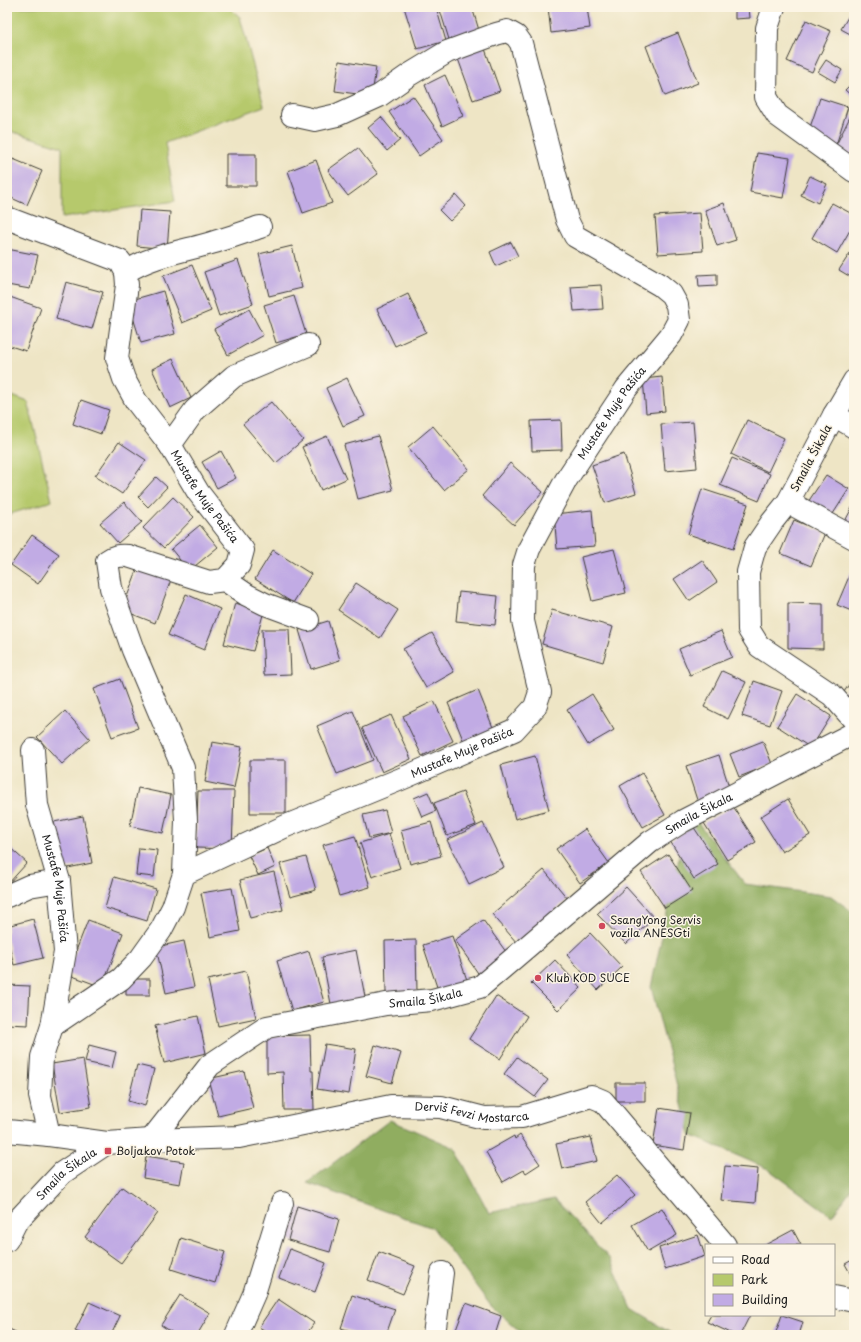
<svg xmlns="http://www.w3.org/2000/svg" width="861" height="1342" font-family="'Playpen Sans',sans-serif">
<rect width="100%" height="100%" fill="#fcf5e5"/>
<filter id="ink" filterUnits="userSpaceOnUse"><feTurbulence type="fractalNoise" baseFrequency=".025" numOctaves="2"/><feDisplacementMap in="SourceGraphic" scale="8" xChannelSelector="R" yChannelSelector="G"/><feConvolveMatrix kernelMatrix="1 2 1 2 8 2 1 2 1" color-interpolation-filters="sRGB"/></filter>
<filter id="wash" filterUnits="userSpaceOnUse"><feTurbulence type="fractalNoise" baseFrequency=".012" numOctaves="4" result="noise"/><feDisplacementMap in="SourceGraphic" scale="16" xChannelSelector="R" yChannelSelector="G"/><feGaussianBlur stdDeviation="0.9" result="paint"/><feColorMatrix in="noise" values="0 0 0 0 0 0 0 0 0 0 0 0 0 0 0 0 0 1.4 0 .05"/><feComposite in="paint" operator="in"/></filter>
<g filter="url(#wash)">
<rect width="100%" height="100%" fill="#eee5c5"/>
<!-- green -->
<path fill="#b6c96c" stroke="#697244" d="M7 7H228L240 17 264 106 165 143 175 201 62 218V147L7 130Z
M7 394 28 402 52 501 7 515Z"/>
<!-- forest -->
<path fill="#90ad60" stroke="#56643e" d="M689 811 745 884 831 896 854 913V1185L832 1216 768 1169 690 1135 651 987Z
M390 1120 455 1148 489 1213 554 1199 610 1259 632 1309 674 1335H524L491 1306 433 1228 307 1183Z"/>
<g id="blocks">
<!-- building -->
<path fill="#c1abe4" d="M404 7H436L446 41 417 49Z
M439 7H472L481 37 451 46Z
M548 7H587L590 28 551 33Z
M749 8 750 18 735 19V9Z
M851 12 854 14V36L841 29Z
M806 20 831 31 812 72 787 61Z
M678 33 698 83 665 96 646 46Z
M484 46 500 91 473 100 457 56Z
M826 60 842 70 835 82 818 72Z
M339 61 376 67 372 96 335 91Z
M445 75 463 116 442 126 425 85Z
M854 81V98L845 90Z
M413 96 443 139 419 156 389 112Z
M820 98 848 107 836 145 851 115 854 117V157L807 136Z
M381 117 400 140 387 151 368 128Z
M358 148 378 174 348 196 328 170Z
M757 153 790 158 783 198 750 192Z
M226 154H256V186H226Z
M13 159 42 171 27 205 7 196V172Z
M316 160 332 203 303 213 288 171Z
M810 176 827 184 818 203 801 195Z
M456 195 466 206 450 221 439 210Z
M724 203 736 240 717 246 705 210Z
M832 203 854 215V223L837 253 812 238Z
M140 210 170 212 167 249 137 246Z
M700 213 703 251 658 254 655 216Z
M511 242 518 256 496 266 490 252Z
M292 246 302 288 269 296 259 254Z
M854 247V279L839 270Z
M7 249 38 255 30 289 7 285Z
M238 260 253 304 219 316 204 272Z
M192 265 211 311 182 323 163 276Z
M717 274V286L699 287 698 275Z
M66 282 103 292 92 329 56 319Z
M601 285 603 309 574 311 571 287Z
M163 291 175 334 141 343 128 301Z
M408 294 426 332 395 346 377 309Z
M7 296 41 308 26 351 7 345Z
M294 296 306 334 276 343 264 305Z
M249 309 263 335 228 355 214 329Z
M173 359 191 398 170 408 152 369Z
M662 377 665 411 646 413 643 379Z
M347 378 365 416 343 426 326 388Z
M81 400 109 410 101 434 73 424Z
M271 402 303 440 276 463 243 424Z
M561 420 562 450 532 451 531 421Z
M747 420 784 438 768 472 731 454Z
M693 422 697 468 665 471 661 424Z
M433 426 469 469 444 490 408 447Z
M327 436 346 479 321 490 302 447Z
M378 436 393 490 358 499 344 445Z
M119 442 146 460 122 494 95 476Z
M221 451 236 478 217 488 202 462Z
M624 454 636 493 605 503 592 465Z
M732 458 770 474 759 501 720 485Z
M510 463 543 492 514 525 482 496Z
M826 475 849 489 831 517 808 502Z
M156 477 167 487 148 507 138 497Z
M702 489 748 504 733 549 688 534Z
M173 497 194 517 164 548 143 528Z
M124 502 142 522 118 543 100 523Z
M854 504V530L843 525Z
M592 510 595 546 557 549 554 514Z
M794 520 825 533 811 566 780 553Z
M200 525 218 547 189 571 171 549Z
M32 535 59 554 38 584 11 565Z
M614 549 626 593 592 601 581 557Z
M273 550 311 574 293 603 255 579Z
M702 560 717 582 689 601 674 579Z
M139 565 172 577 155 623 122 610Z
M851 572 854 573V612L837 605Z
M356 583 398 610 380 638 338 610Z
M459 592 498 596 495 625 456 621Z
M186 594 220 609 204 650 168 635Z
M235 603 264 611 253 651 224 644Z
M788 603 823 604V649L788 648Z
M552 610 613 627 603 662 542 644Z
M328 621 340 660 311 669 299 630Z
M262 629H289L291 674 264 675Z
M721 631 732 657 690 675 679 649Z
M432 633 454 672 426 688 403 649Z
M722 671 746 682 728 719 704 707Z
M854 677V702L842 695Z
M120 679 138 728 112 737 94 689Z
M754 681 782 691 770 725 742 716Z
M478 690 494 730 464 742 448 703Z
M592 694 614 730 588 745 567 710Z
M797 694 831 716 811 748 777 726Z
M434 701 453 741 422 756 403 716Z
M65 711 90 739 62 764 37 737Z
M353 711 373 760 337 774 317 726Z
M391 715 411 759 382 772 362 728Z
M763 741 772 764 739 777 730 754Z
M212 742 242 747 234 788 205 782Z
M719 755 731 793 698 803 686 766Z
M535 756 549 810 515 819 501 765Z
M250 760H286V813H250Z
M642 773 665 815 643 827 620 786Z
M138 788 171 795 163 833 130 826Z
M198 791H234L232 849 196 848Z
M428 792 436 811 422 817 414 798Z
M463 792 476 825 447 836 434 803Z
M788 799 810 835 782 852 760 817Z
M733 806 756 842 727 860 704 823Z
M385 810 391 833 369 838 363 815Z
M83 816 92 863 63 869 54 822Z
M431 822 441 856 410 864 401 830Z
M483 823 504 867 469 884 447 840Z
M693 826 718 864 694 879 670 841Z
M585 829 609 863 580 883 556 849Z
M389 834 400 868 372 877 360 843Z
M355 836 370 887 339 896 323 845Z
M7 845 27 863 7 885Z
M139 848 157 850 154 877 136 875Z
M267 848 275 867 258 875 249 856Z
M668 854 692 891 665 908 641 872Z
M306 857 316 890 290 897 280 864Z
M544 870 568 899 517 943 492 914Z
M274 872 283 910 250 918 240 880Z
M114 877 156 889 147 921 105 908Z
M626 887 654 918 626 944 597 914Z
M232 888 240 931 210 937 201 893Z
M33 919 43 958 14 965 7 938V926Z
M88 920 123 933 102 987 67 974Z
M483 920 509 956 480 976 455 940Z
M590 933 622 967 598 990 567 955Z
M452 936 468 983 439 993 423 945Z
M416 940 417 993H386L385 941Z
M184 941 194 987 166 993 156 947Z
M356 950 366 1002 332 1009 322 957Z
M309 951 324 1002 292 1011 277 961Z
M555 960 581 988 558 1010 531 983Z
M246 971 256 1018 218 1026 208 980Z
M126 979H150V995H126Z
M7 985 30 986 28 1025 7 1024Z
M496 996 527 1016 500 1059 469 1039Z
M198 1016 206 1053 164 1063 155 1026Z
M310 1035 311 1071H313L314 1110H284L283 1072 267 1073V1036Z
M325 1044 356 1049 349 1094 317 1089Z
M89 1045 116 1052 112 1068 85 1062Z
M375 1045 401 1053 392 1083 366 1076Z
M517 1057 548 1080 535 1097 504 1074Z
M83 1059 91 1107 60 1112 52 1064Z
M137 1065 154 1069 145 1106 128 1101Z
M244 1071 253 1108 218 1116 208 1079Z
M616 1083H645V1101H616Z
M659 1108 690 1113 684 1150 653 1145Z
M520 1135 540 1164 526 1173 524 1170 503 1182 486 1152 514 1136 515 1139Z
M591 1137 597 1161 562 1169 556 1144Z
M146 1156 184 1162 180 1184 143 1178Z
M725 1166 758 1169 755 1203 721 1200Z
M617 1175 635 1195 602 1223 585 1202Z
M122 1187 158 1213 121 1263 85 1237Z
M297 1206 339 1219 330 1252 288 1240Z
M662 1208 677 1235 648 1252 632 1225Z
M793 1230 801 1245H765Z
M698 1235 705 1256 665 1269 659 1248Z
M181 1238 225 1252 215 1283 171 1269Z
M290 1249 326 1263 315 1292 279 1278Z
M379 1252 415 1266 403 1294 368 1280Z
M854 1259V1280L845 1264Z
M180 1295 210 1313 197 1335H176L161 1325Z
M352 1295 395 1309 386 1335H363L341 1328Z
M278 1299 314 1323 306 1335H272L259 1327Z
M89 1302 120 1316 111 1335H84L75 1331Z
M466 1303 501 1316 495 1335H454Z
M711 1315H750L740 1335H735L707 1322Z
M782 1315 803 1322 799 1335H775Z
M7 1328 22 1335H7Z"/>
</g>
</g>
<g filter="url(#ink)">
<use href="#blocks" fill-opacity="0" stroke="#3c3a35" stroke-width="1"/>
<g fill="none" stroke-linecap="round" stroke-linejoin="round">
<defs>
<g id="minor">
<path d="M774 7 767 28 766 97 777 115 854 171"/>
<path id="s1" d="M7 218 120 261 126 272 127 285 117 358 124 379 136 401 170 445 198 492 243 550 239 565 225 580 209 582 128 556C119 555 114 556 107 561L111 588 133 650 183 768 186 820 184 874"/>
<path d="M126 272C149 257 178 252 204 245 223 240 242 233 260 227"/>
<path d="M854 381 834 415 788 502 772 522 755 547 748 572 749 630 759 646 832 695 854 720"/>
<path d="M834 415 854 427"/>
<path d="M170 445 195 410 234 376 308 345"/>
<path d="M788 502 854 538"/>
<path d="M225 580 247 595 265 604 308 620"/>
<path id="s2" d="M33 750 37 805 59 881 65 952 52 1026 42 1057 40 1096 49 1135 107 1143"/>
<path d="M7 896 29 886 59 881"/>
<path id="s3" d="M52 1026 121 979 141 958 161 930 173 907 184 874 286 826 401 779 514 730 535 707 540 692 523 621 524 565 529 549 566 480 626 389 671 335 679 320 677 305 671 294 660 285 575 236 567 220 521 43 516 36 507 31 496 34 447 52 409 75 379 96 337 115 315 120 292 115"/>
<path d="M7 1131 49 1135"/>
<path id="s4" d="M151 1140 210 1065 267 1027 386 1004 432 1000 480 987 650 842 683 821 854 733"/>
<path id="s5" d="M7 1240 16 1222 62 1173 107 1143 151 1140 239 1137 391 1106 441 1107 484 1118 522 1117 591 1096 603 1101 725 1245"/>
<path d="M834 1297 854 1301"/>
<path d="M236 1335 254 1294 282 1203"/>
<path d="M434 1335 442 1273"/>
</g>
</defs>
<!-- minor casing -->
<use href="#minor" stroke="#3c3a35" stroke-width="24"/>
<!-- minor -->
<use href="#minor" stroke="#fff" stroke-width="22"/>
</g>
</g>
<!-- markers -->
<g fill="#d1495b" stroke="#fcf5e5" stroke-width="1.5">
<circle cx="602" cy="926" r="4"/>
<circle cx="538" cy="978" r="4"/>
<rect x="104" y="1147" width="8" height="8" rx="2"/>
</g>
<g text-anchor="middle" stroke-width="3" stroke-linejoin="round" paint-order="stroke">
<!-- street labels -->
<g font-size="11" fill="#1c1c1c" stroke="#fcf5e5">
<text dy="4" stroke="none"><textPath href="#s3" startOffset="920">Mustafe Muje Pašića</textPath></text>
<text transform="translate(811 458) rotate(-62)" y="4">Smaila Šikala</text>
<text dy="4" stroke="none"><textPath href="#s1" startOffset="385">Mustafe Muje Pašića</textPath></text>
<text dy="4" stroke="none"><textPath href="#s3" startOffset="511">Mustafe Muje Pašića</textPath></text>
<text dy="4" stroke="none"><textPath href="#s4" startOffset="661">Smaila Šikala</textPath></text>
<text dy="4" stroke="none"><textPath href="#s2" startOffset="141">Mustafe Muje Pašića</textPath></text>
<text dy="4" stroke="none"><textPath href="#s4" startOffset="325">Smaila Šikala</textPath></text>
<text dy="4" stroke="none"><textPath href="#s5" startOffset="510">Derviš Fevzi Mostarca</textPath></text>
<text dy="4" stroke="none"><textPath href="#s5" startOffset="90">Smaila Šikala</textPath></text>
</g>
<!-- poi labels -->
<g font-size="11" fill="#1c1c1c" stroke="#fcf5e5" text-anchor="start">
<text x="610" y="924">SsangYong Servis<tspan x="610" dy="13">vozila ANESGti</tspan></text>
<text x="546" y="982">Klub KOD SUCE</text>
<text x="116" y="1155">Boljakov Potok</text>
</g>
</g>
<!-- margin -->
<rect width="861" height="1342" fill="none" stroke="#fcf5e5" stroke-width="24"/>
<!-- legend -->
<rect x="705" y="1244" width="130" height="72" fill="#fcf5e5" stroke="#a29e95"/>
<rect x="713" y="1257" width="20" height="6" fill="#ffffff" stroke="#a29e95"/>
<text x="741" y="1264" font-size="12" fill="#1c1c1c">Road</text>
<rect x="713" y="1274" width="20" height="12" fill="#b6c96c" stroke="#a29e95"/>
<text x="741" y="1284" font-size="12" fill="#1c1c1c">Park</text>
<rect x="713" y="1294" width="20" height="12" fill="#c1abe4" stroke="#a29e95"/>
<text x="741" y="1304" font-size="12" fill="#1c1c1c">Building</text>
</svg>
